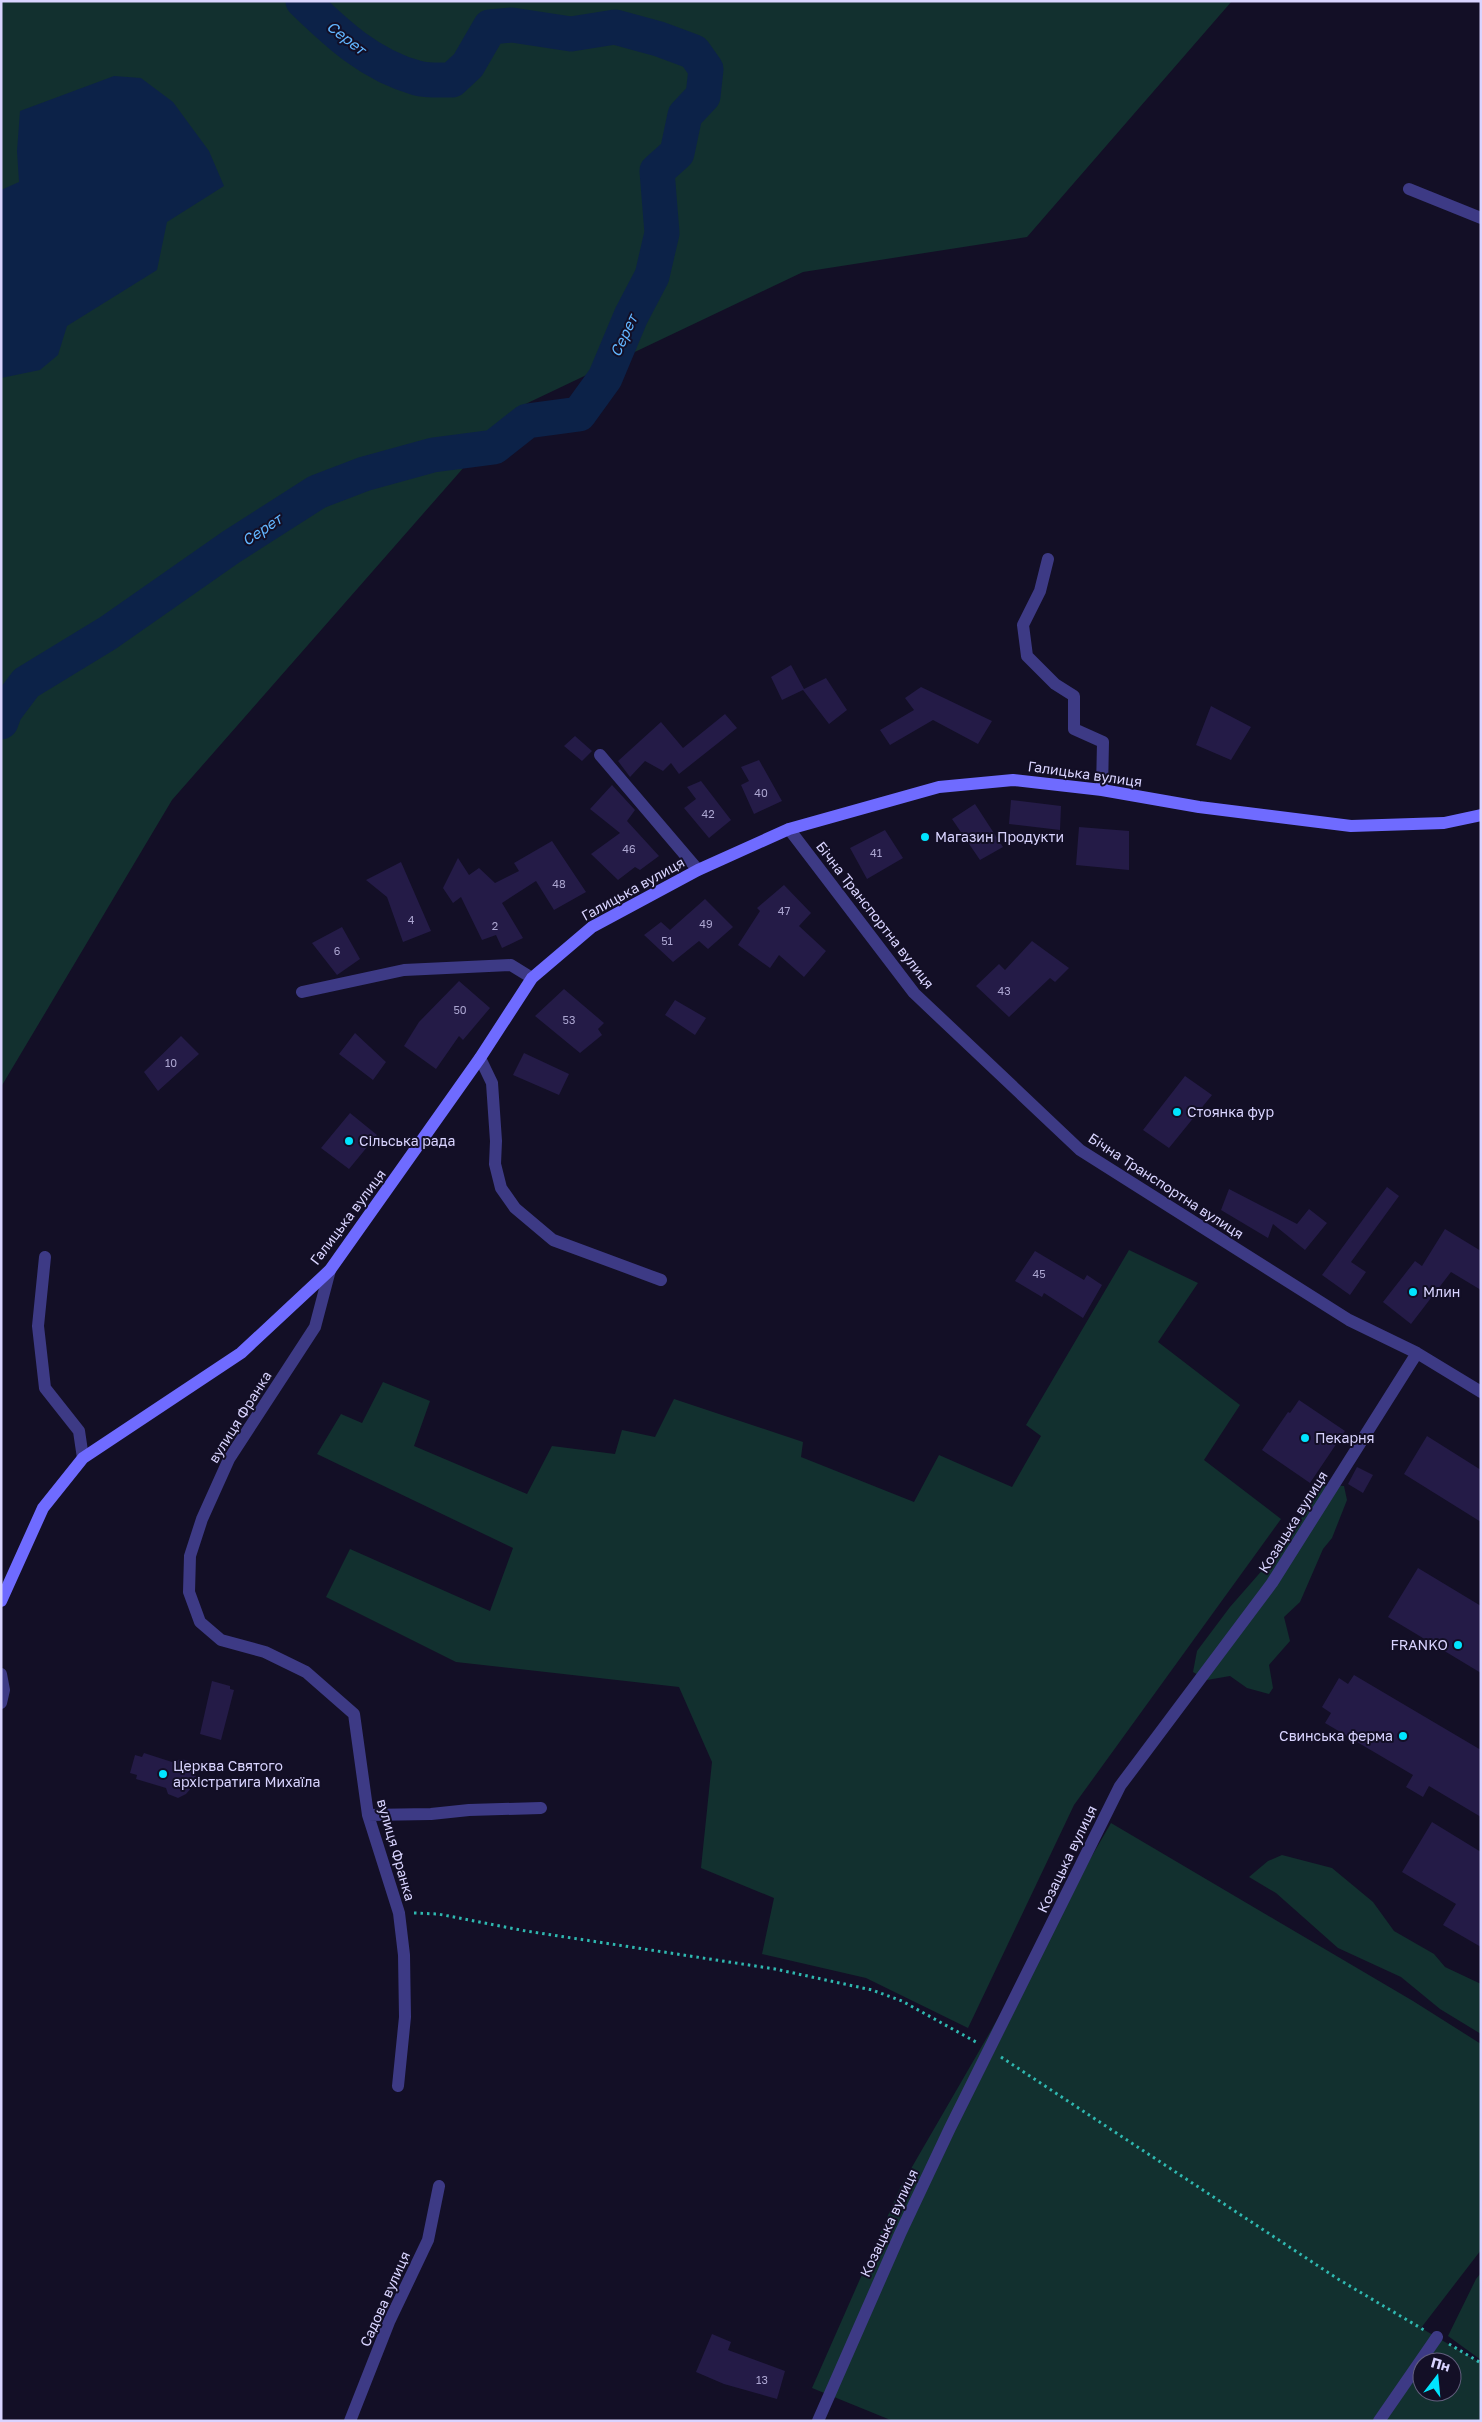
<svg xmlns="http://www.w3.org/2000/svg" width="1482" height="2422" font-family="'Golos Text',sans-serif">
<rect width="100%" height="100%" fill="#130f26"/>
<!-- green -->
<path fill="#12302f" fill-rule="evenodd" d="M1 1H1232L1027 237 803 272 515 409 172 800 1 1087Z
M1129 1250 1198 1283 1158 1342 1240 1405 1204 1460 1281 1519 1074 1805 968 2028 866 1978 762 1954 774 1898 701 1868 712 1762 679 1687 456 1662 326 1597 350 1549 490 1611 513 1548 317 1454 341 1414 362 1423 383 1382 430 1401 414 1446 527 1494 552 1446 615 1454 622 1430 655 1437 674 1399 803 1442 801 1457 914 1502 939 1455 1012 1487 1041 1436 1026 1425Z
M1322 1485 1344 1486 1347 1500 1332 1538 1323 1549 1300 1602 1284 1617 1290 1641 1269 1665 1273 1688 1269 1694 1247 1688 1230 1676 1207 1680 1193 1672 1197 1651 1230 1607 1285 1544Z
M1111 1823 1413 2001 1481 2044V2250L1421 2328 1481 2363V2421H893L812 2388 901 2186ZM1422 2362H1452V2392H1422Z
M1282 1855 1332 1868 1373 1902 1394 1931 1434 1954 1445 1967 1481 1984V2034L1440 2009 1401 1977 1338 1948 1276 1893 1249 1877 1268 1861Z
M1481 2273V2360L1448 2336 1476 2279Z"/>
<!-- water -->
<path fill="#0c2248" d="M114 76 141 78 173 102 209 151 224 186 167 222 157 270 67 326 58 355 40 370 1 378V190L19 182 17 151 20 111Z"/>
<g fill="none" stroke-linecap="round" stroke-linejoin="round">
<!-- river -->
<path stroke="#0c2248" stroke-width="35" d="M1 722 5 711 26 683 108 633 231 547 317 492 364 474 433 455 494 447 527 421 579 414 605 378 631 316 652 276 662 233 657 171 677 153 685 115 703 96 706 69 694 52 659 39 615 27 571 34 512 25 490 27 468 65 452 80C441 80 428 81 417 78 370 65 337 34 303 1"/>
</g>
<!-- building -->
<path fill="#241b47" d="M791 665 804 689 826 678 847 710 829 724 803 690 782 700 771 677Z
M921 687 992 721 978 744 933 720 890 745 880 730 914 710 905 698Z
M1211 706 1251 727 1231 760 1196 745Z
M725 714 737 728 679 774 671 763 663 771 645 761 630 777 618 761 661 722 683 748Z
M575 736 592 751 582 761 564 746Z
M759 760 782 801 754 814 741 785 749 781 741 767Z
M701 781 731 820 709 838 684 808 696 799 687 787Z
M612 785 635 810 627 821 659 856 640 870 635 867 618 880 591 854 620 833 590 809Z
M1011 800 1061 806 1060 830 1009 824Z
M975 804 1003 847 980 860 952 819Z
M1079 827 1129 831V870L1076 865Z
M885 830 903 858 867 879 850 848Z
M552 841 586 892 554 910 536 881 502 903 523 938 502 948 496 935 482 940 461 897 453 903 443 888 458 858 469 875 479 868 495 883 519 871 514 863Z
M401 862 431 931 403 942 387 897 366 880Z
M784 885 811 913 799 926 826 951 804 977 779 955 770 968 738 945 760 911 757 908Z
M705 899 733 927 708 949 699 941 673 962 644 935 661 922 670 930Z
M342 927 360 959 337 975 312 943Z
M1032 941 1069 968 1055 982 1050 978 1009 1017 976 986 999 964 1005 970Z
M459 981 490 1008 463 1040 459 1036 436 1069 404 1046 419 1022Z
M564 989 604 1023 598 1029 602 1035 580 1053 535 1016Z
M675 1000 706 1018 695 1035 665 1015Z
M355 1033 386 1062 373 1080 339 1054Z
M181 1036 199 1054 158 1091 144 1072Z
M524 1053 569 1074 559 1095 513 1075Z
M1185 1076 1212 1095 1169 1148 1143 1130Z
M350 1113 377 1135 349 1169 321 1148Z
M1387 1187 1399 1196 1351 1262 1366 1272 1350 1295 1322 1275Z
M1229 1189 1297 1224 1309 1209 1327 1223 1305 1250 1273 1224 1268 1238 1221 1210Z
M1445 1229 1481 1251V1290L1451 1272 1411 1324 1383 1302 1415 1261 1422 1266Z
M1035 1251 1084 1280 1087 1275 1102 1285 1083 1318 1044 1293 1042 1297 1015 1281Z
M1299 1400 1345 1431 1310 1483 1262 1450 1288 1412 1290 1413Z
M1427 1436 1481 1470V1522L1404 1474Z
M1357 1467 1373 1475 1363 1493 1348 1484Z
M1418 1568 1481 1606V1673L1388 1617Z
M1354 1675 1481 1750V1817L1429 1786 1423 1797 1406 1787 1413 1775 1325 1723 1331 1713 1322 1707 1339 1678 1348 1684Z
M212 1681 230 1686V1689L234 1690 221 1740 200 1734Z
M144 1753 172 1762 181 1759 189 1761 194 1768 196 1779 193 1786 186 1794 178 1798 168 1794 166 1788 136 1779 137 1775 130 1773 135 1755 142 1757Z
M1432 1822 1481 1852V1947L1443 1925 1456 1904 1402 1872Z
M712 2334 731 2342 728 2350 785 2371 777 2399 724 2384 696 2372Z"/>
<g fill="none" stroke-linecap="round" stroke-linejoin="round">
<!-- path -->
<path stroke="#2fb8b0" stroke-width="3" stroke-dasharray="2.5 4" stroke-linecap="butt" d="M414 1913 438 1914 526 1931 775 1969 872 1990 902 2001 976 2042
M1001 2057 1338 2279 1424 2330
M1449 2344 1481 2363"/>
<!-- minor -->
<path stroke="#3d3a85" stroke-width="12" d="M1409 189 1481 218
M1048 559 1040 591 1023 625 1027 656 1055 684 1074 696V729L1103 742 1102 790
M600 755 698 870
M789 829 914 993 1080 1150 1349 1320 1417 1353 1481 1392
M302 992 404 970 511 965 532 978
M480 1058 492 1083 496 1141 495 1164 501 1188 515 1208 553 1240 661 1280
M45 1257 38 1326 45 1388 79 1431 83 1458
M330 1270 315 1327 229 1459 202 1519 190 1556 189 1592 200 1622 221 1640 265 1652 306 1672 354 1714 368 1815 399 1913 404 1955 405 2017 398 2086
M1 1674 4 1690 1 1703
M368 1815 431 1814 469 1810 541 1808
M350 2421 389 2322 428 2240 439 2186
M818 2421 900 2234 950 2128 1120 1786 1272 1583 1417 1353
M1379 2421 1437 2337"/>
<!-- secondary -->
<path stroke="#6f6bff" stroke-width="12" d="M1 1601 43 1508 83 1458 241 1353 330 1270 480 1058 532 978 592 927 698 870 789 829 939 787 1013 780 1102 790 1199 807 1351 826 1444 823 1481 815"/>
</g>
<!-- markers -->
<g fill="#00e5ff" stroke="#130f26" stroke-width="2">
<circle cx="925" cy="837" r="5"/>
<circle cx="1177" cy="1112" r="5"/>
<circle cx="349" cy="1141" r="5"/>
<circle cx="1413" cy="1292" r="5"/>
<circle cx="1305" cy="1438" r="5"/>
<circle cx="1458" cy="1645" r="5"/>
<circle cx="1403" cy="1736" r="5"/>
<circle cx="163" cy="1774" r="5"/>
</g>
<g text-anchor="middle" stroke-width="4" stroke-linejoin="round" paint-order="stroke">
<!-- number labels -->
<g font-size="11" fill="#aca6d1">
<text x="761" y="797">40</text>
<text x="708" y="818">42</text>
<text x="629" y="853">46</text>
<text x="876" y="857">41</text>
<text x="559" y="888">48</text>
<text x="784" y="915">47</text>
<text x="411" y="924">4</text>
<text x="706" y="928">49</text>
<text x="495" y="930">2</text>
<text x="667" y="945">51</text>
<text x="337" y="955">6</text>
<text x="1004" y="995">43</text>
<text x="460" y="1014">50</text>
<text x="569" y="1024">53</text>
<text x="171" y="1067">10</text>
<text x="1039" y="1278">45</text>
<text x="762" y="2384">13</text>
</g>
<!-- street labels -->
<g font-size="14" fill="#d9d4ff" stroke="#130f26">
<text transform="translate(1085 774) rotate(8)" y="5">Галицька вулиця</text>
<text transform="translate(633 889) rotate(-29)" y="5">Галицька вулиця</text>
<text transform="translate(875 915) rotate(52)" y="5">Бічна Транспортна вулиця</text>
<text transform="translate(1166 1186) rotate(33)" y="5">Бічна Транспортна вулиця</text>
<text transform="translate(348 1217) rotate(-53)" y="5">Галицька вулиця</text>
<text transform="translate(240 1417) rotate(-58)" y="5">вулиця Франка</text>
<text transform="translate(1293 1522) rotate(-58)" y="5">Козацька вулиця</text>
<text transform="translate(396 1850) rotate(74)" y="5">вулиця Франка</text>
<text transform="translate(1067 1859) rotate(-64)" y="5">Козацька вулиця</text>
<text transform="translate(889 2223) rotate(-65)" y="5">Козацька вулиця</text>
<text transform="translate(385 2299) rotate(-66)" y="5">Садова вулиця</text>
</g>
<!-- poi labels -->
<g font-size="14" fill="#d9d4ff" stroke="#130f26" text-anchor="start">
<text x="935" y="842">Магазин Продукти</text>
<text x="1187" y="1117">Стоянка фур</text>
<text x="359" y="1146">Сільська рада</text>
<text x="1423" y="1297">Млин</text>
<text x="1315" y="1443">Пекарня</text>
<text x="1448" y="1650" text-anchor="end">FRANKO</text>
<text x="1393" y="1741" text-anchor="end">Свинська ферма</text>
<text x="173" y="1771">Церква Святого<tspan x="173" dy="16">архістратига Михаїла</tspan></text>
</g>
<!-- water labels -->
<g font-size="15" font-style="italic" fill="#62b6ff" stroke="#130f26">
<text transform="translate(346 38) rotate(38)" y="5">Серет</text>
<text transform="translate(624 336) rotate(-65)" y="5">Серет</text>
<text transform="translate(262 530) rotate(-34)" y="5">Серет</text>
</g>
</g>
<!-- border -->
<rect width="1482" height="2422" fill="none" stroke="#d9d4ff" stroke-width="5"/>
<!-- north arrow -->
<g transform="translate(1437 2377) rotate(16)"><circle r="24" fill="#130f26" stroke="#625e7d"/>
<path d="M0-4L9 19L0 12L-9 19Z" fill="#00e5ff"/>
<text y="-8" font-size="14" font-weight="bold" text-anchor="middle" fill="#d9d4ff">Пн</text>
</g>
</svg>
